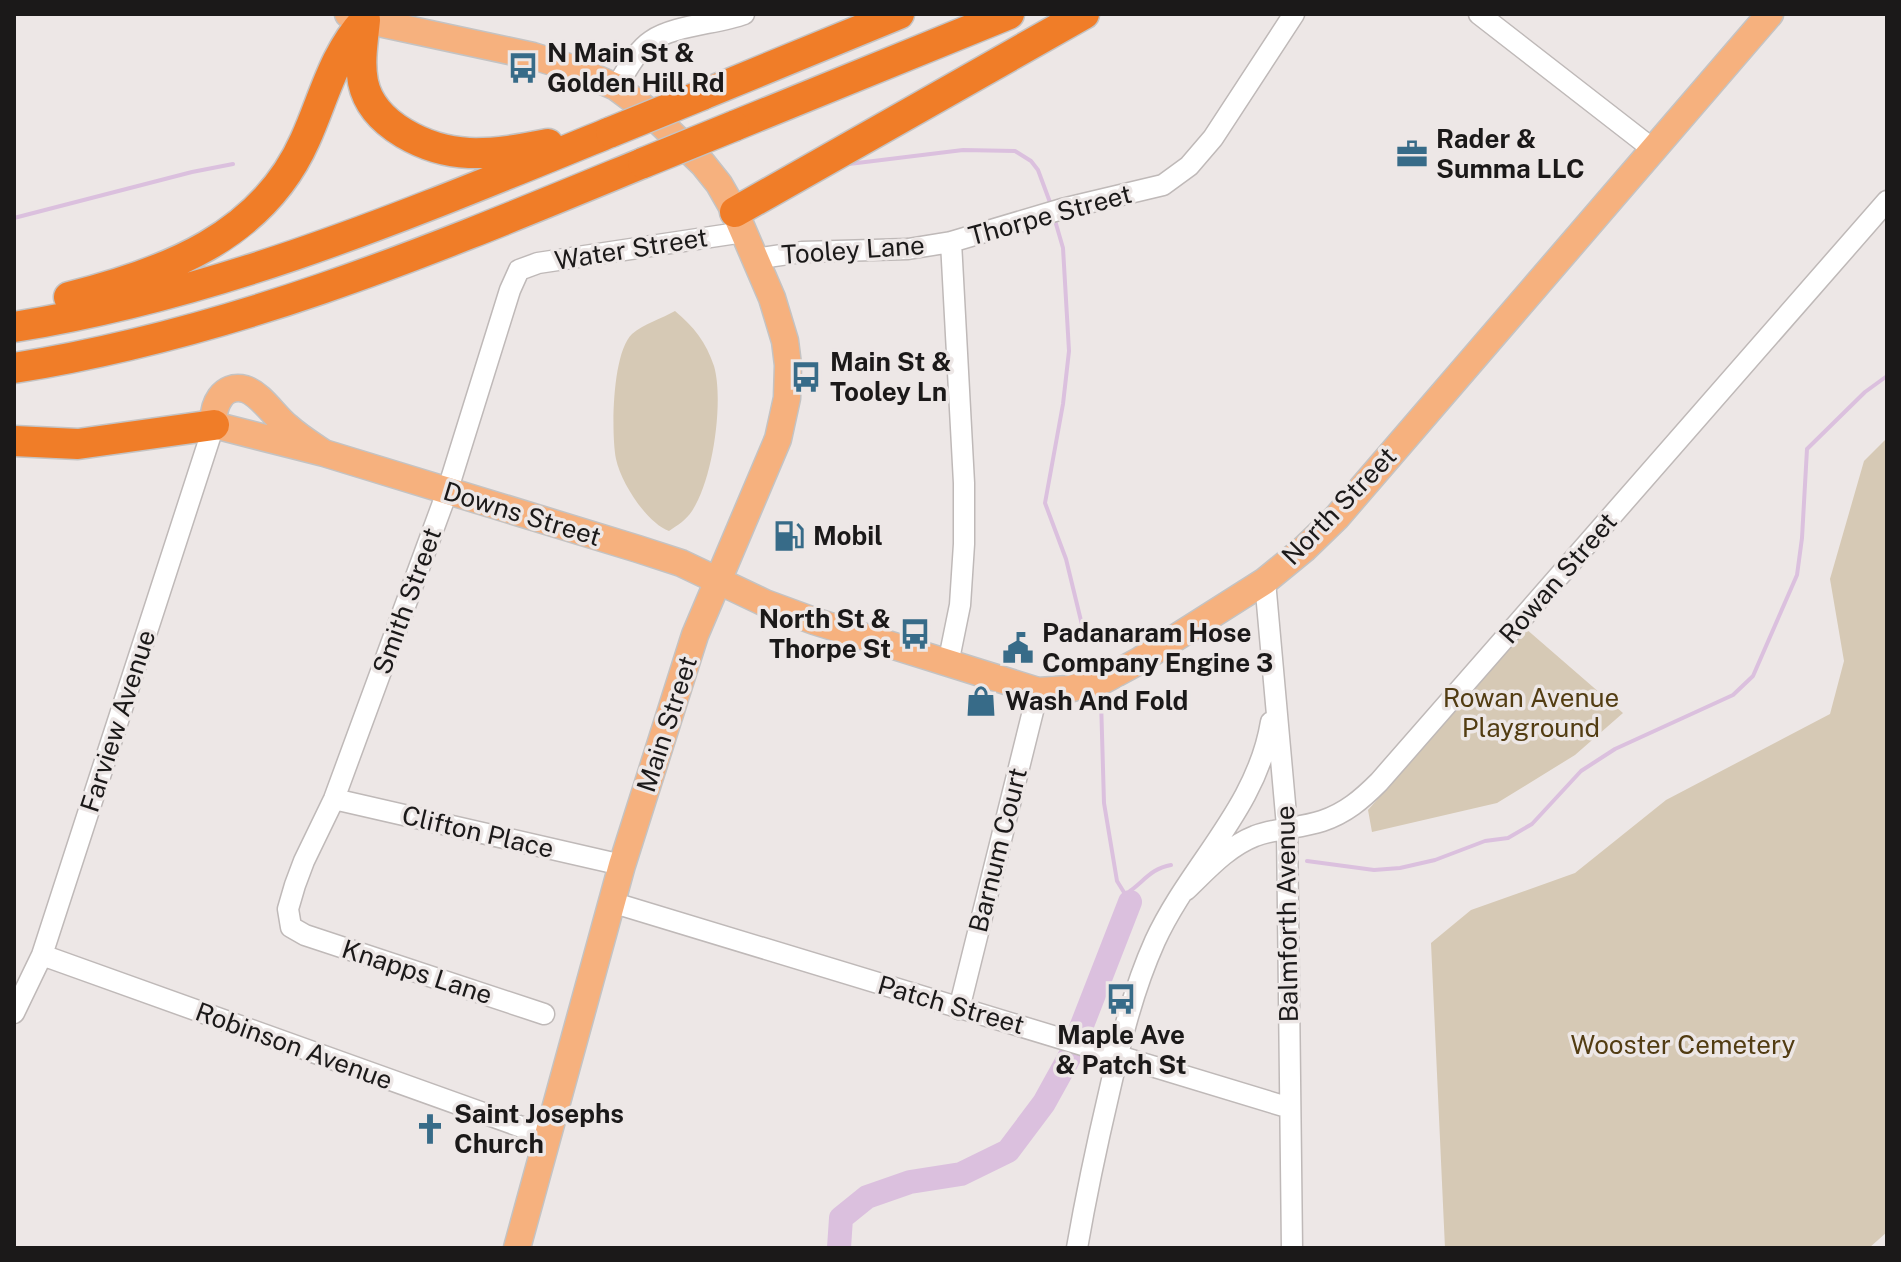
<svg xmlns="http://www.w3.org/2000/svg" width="1901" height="1262" font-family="'Public Sans',sans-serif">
<rect width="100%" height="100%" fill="#ede7e6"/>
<!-- green -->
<path fill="#d6c9b5" d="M675 311C694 327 706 342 714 366 724 401 713 480 692 511 686 520 678 525 669 531 647 523 621 483 616 459 611 433 612 353 632 334 643 324 663 318 675 311Z
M1887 438V1232L1869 1248H1445L1431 943 1471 910 1575 873 1666 800 1830 714 1844 661 1830 579 1864 461Z
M1525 628 1623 713 1575 755 1497 803 1372 832 1368 810Z"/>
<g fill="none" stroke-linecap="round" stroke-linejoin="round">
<!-- stream -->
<path stroke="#dbc0de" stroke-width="4" d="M849 164 963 150 1015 151 1031 161 1038 170 1051 205
M1054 217 1063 248 1069 351 1063 404 1045 503 1066 559 1083 629
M14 218 192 172 233 164
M1101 700 1104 803 1117 881 1130 902
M1307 861 1374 870 1400 868 1435 860 1485 841 1508 838 1532 824 1581 771 1615 749 1733 695 1753 676 1797 575 1802 538 1807 449 1865 392 1887 376
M1130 899V891C1144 881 1152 868 1171 865"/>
<!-- river -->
<path stroke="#dbc0de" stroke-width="24" d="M839 1248 841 1218 867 1197 910 1182 961 1174 1008 1151 1044 1103 1070 1056 1130 902"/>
<defs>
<path id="minor" d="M1479 14 1654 150
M616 87C626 72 636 51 651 41 674 25 717 24 744 14
M755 259 802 252 908 249 951 242 1062 209 1163 185 1189 166 1213 138 1294 14
M1265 581 1287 826 1292 1248
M948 664 960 605 964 544V483L951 242
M334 799 622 865
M1186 890C1207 870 1227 847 1255 836 1277 828 1301 828 1322 821 1346 813 1362 799 1379 782L1887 201
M611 902 1290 1108
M42 955 547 1136
M959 1009 1038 691
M14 1013 42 955 214 425
M544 1014 305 935 291 927 288 909 295 885 304 861 334 799 447 492 510 290 519 270 538 263 744 232
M1077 1248C1086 1196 1097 1144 1109 1093 1121 1040 1133 990 1155 941 1190 865 1257 808 1271 722"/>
<path id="major" d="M348 14 365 20 533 56 575 69 616 87 647 110 703 164 719 184 735 212 772 298 785 341 788 365 787 398 778 439 695 635 622 865 517 1248
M324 453C312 445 299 437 288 427 275 417 261 394 245 389 222 383 212 406 214 425L324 453 638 549 681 563 765 603 814 621 1038 691 1069 689 1104 680 1139 661 1265 581 1304 549 1337 517 1770 14"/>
<path id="highway" d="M365 20C363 40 359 62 363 82 372 126 428 151 469 153 496 154 522 149 548 144
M702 95 899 14
M734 126 1009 14
M735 212 1084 14
M69 297C165 273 262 237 305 140 324 98 333 55 365 20
M14 327C226 293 414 212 611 132
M14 368C239 332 434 249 643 163
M14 441 78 444 214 425"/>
</defs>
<!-- minor casing -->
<use href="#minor" stroke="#bfb9b8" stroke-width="23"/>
<!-- major casing -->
<use href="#major" stroke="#c4c3c3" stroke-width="29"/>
<!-- highway casing -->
<use href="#highway" stroke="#c4c3c3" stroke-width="33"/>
<!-- minor -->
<use href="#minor" stroke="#fff" stroke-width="20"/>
<!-- major -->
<use href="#major" stroke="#f6b17e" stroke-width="26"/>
<!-- highway -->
<use href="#highway" stroke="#f07d28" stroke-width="30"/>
<defs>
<path id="highway-bridge" d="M611 132 702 95
M643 163 734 126"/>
</defs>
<!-- highway-bridge casing -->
<use href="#highway-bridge" stroke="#c4c3c3" stroke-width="33" stroke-linecap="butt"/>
<!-- highway-bridge -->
<use href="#highway-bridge" stroke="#f07d28" stroke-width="30"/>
</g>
<!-- icons -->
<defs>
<symbol id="bus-bare" viewBox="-9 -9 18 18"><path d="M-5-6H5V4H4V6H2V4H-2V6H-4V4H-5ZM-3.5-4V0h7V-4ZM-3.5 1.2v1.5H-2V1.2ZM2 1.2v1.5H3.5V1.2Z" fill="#376b88" stroke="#ede7e6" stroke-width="2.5" paint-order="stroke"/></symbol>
<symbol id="office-bare" viewBox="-9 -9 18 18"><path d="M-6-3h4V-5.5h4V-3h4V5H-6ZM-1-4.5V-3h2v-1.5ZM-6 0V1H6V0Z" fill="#376b88" stroke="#ede7e6" stroke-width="2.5" paint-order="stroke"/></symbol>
<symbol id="fuel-bare" viewBox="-9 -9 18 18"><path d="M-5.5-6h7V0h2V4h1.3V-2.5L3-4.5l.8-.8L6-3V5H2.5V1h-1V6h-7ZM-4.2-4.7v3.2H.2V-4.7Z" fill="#376b88" stroke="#ede7e6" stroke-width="2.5" paint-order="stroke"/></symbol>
<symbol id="civic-bare" viewBox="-9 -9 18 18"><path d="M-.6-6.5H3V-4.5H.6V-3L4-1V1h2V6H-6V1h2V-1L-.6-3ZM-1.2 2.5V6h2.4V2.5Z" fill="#376b88" stroke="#ede7e6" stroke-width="2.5" paint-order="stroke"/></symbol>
<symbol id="shop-bare" viewBox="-9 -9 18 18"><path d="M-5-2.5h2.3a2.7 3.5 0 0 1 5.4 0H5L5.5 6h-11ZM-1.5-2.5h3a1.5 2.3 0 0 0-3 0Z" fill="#376b88" stroke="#ede7e6" stroke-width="2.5" paint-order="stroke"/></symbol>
<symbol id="church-bare" viewBox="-9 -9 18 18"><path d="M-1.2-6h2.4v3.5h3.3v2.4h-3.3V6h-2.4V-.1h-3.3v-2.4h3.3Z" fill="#376b88" stroke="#ede7e6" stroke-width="2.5" paint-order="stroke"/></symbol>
</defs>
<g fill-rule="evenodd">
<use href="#bus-bare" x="501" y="46" width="44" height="44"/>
<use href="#office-bare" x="1390" y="132" width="44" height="44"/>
<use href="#bus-bare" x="784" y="355" width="44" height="44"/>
<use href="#fuel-bare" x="767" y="514" width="44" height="44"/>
<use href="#bus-bare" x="893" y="612" width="44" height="44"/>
<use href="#civic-bare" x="996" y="626" width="44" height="44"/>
<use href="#shop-bare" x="959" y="679" width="44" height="44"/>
<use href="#bus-bare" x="1099" y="977" width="44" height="44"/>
<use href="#church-bare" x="408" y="1107" width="44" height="44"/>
</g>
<g text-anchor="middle" stroke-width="7" stroke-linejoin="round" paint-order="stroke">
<!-- poi labels -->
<g font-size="26" font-weight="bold" fill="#1b1919" stroke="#ede7e6" text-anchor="start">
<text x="547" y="62">N Main St &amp;<tspan x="547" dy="30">Golden Hill Rd</tspan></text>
<text x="1436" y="148">Rader &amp;<tspan x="1436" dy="30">Summa LLC</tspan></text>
<text x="830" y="371">Main St &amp;<tspan x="830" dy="30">Tooley Ln</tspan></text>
<text x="813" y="545">Mobil</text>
<text x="891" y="628" text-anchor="end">North St &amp;<tspan x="891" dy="30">Thorpe St</tspan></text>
<text x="1042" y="642">Padanaram Hose<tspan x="1042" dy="30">Company Engine 3</tspan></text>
<text x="1005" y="710">Wash And Fold</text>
<text x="1121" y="1044" text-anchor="middle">Maple Ave<tspan x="1121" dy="30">&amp; Patch St</tspan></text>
<text x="454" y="1123">Saint Josephs<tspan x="454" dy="30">Church</tspan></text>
</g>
<!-- street labels -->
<g font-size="26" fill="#1b1919" stroke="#ede7e6">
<text transform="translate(1050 215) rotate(-15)" y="9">Thorpe Street</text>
<text transform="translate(631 249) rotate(-9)" y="9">Water Street</text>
<text transform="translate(853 250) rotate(-4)" y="9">Tooley Lane</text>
<text transform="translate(1339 506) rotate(-46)" y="9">North Street</text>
<text transform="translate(522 514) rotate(17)" y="9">Downs Street</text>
<text transform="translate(1558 578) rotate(-49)" y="9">Rowan Street</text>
<text transform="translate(407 601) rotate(-70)" y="9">Smith Street</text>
<text transform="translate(118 721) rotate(-72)" y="9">Farview Avenue</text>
<text transform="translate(667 724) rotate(-72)" y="9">Main Street</text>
<text transform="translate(478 832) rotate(13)" y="9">Clifton Place</text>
<text transform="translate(998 850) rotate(-76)" y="9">Barnum Court</text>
<text transform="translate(1287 914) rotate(-91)" y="9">Balmforth Avenue</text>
<text transform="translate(417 972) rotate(18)" y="9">Knapps Lane</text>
<text transform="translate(951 1005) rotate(16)" y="9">Patch Street</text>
<text transform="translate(294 1046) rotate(20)" y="9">Robinson Avenue</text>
</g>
<!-- park labels -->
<g font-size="26" fill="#523c12" stroke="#ede7e6">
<text x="1531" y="707">Rowan Avenue<tspan x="1531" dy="30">Playground</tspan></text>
<text x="1683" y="1054">Wooster Cemetery</text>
</g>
</g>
<!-- border -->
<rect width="1901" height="1262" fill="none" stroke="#1b1919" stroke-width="32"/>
</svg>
